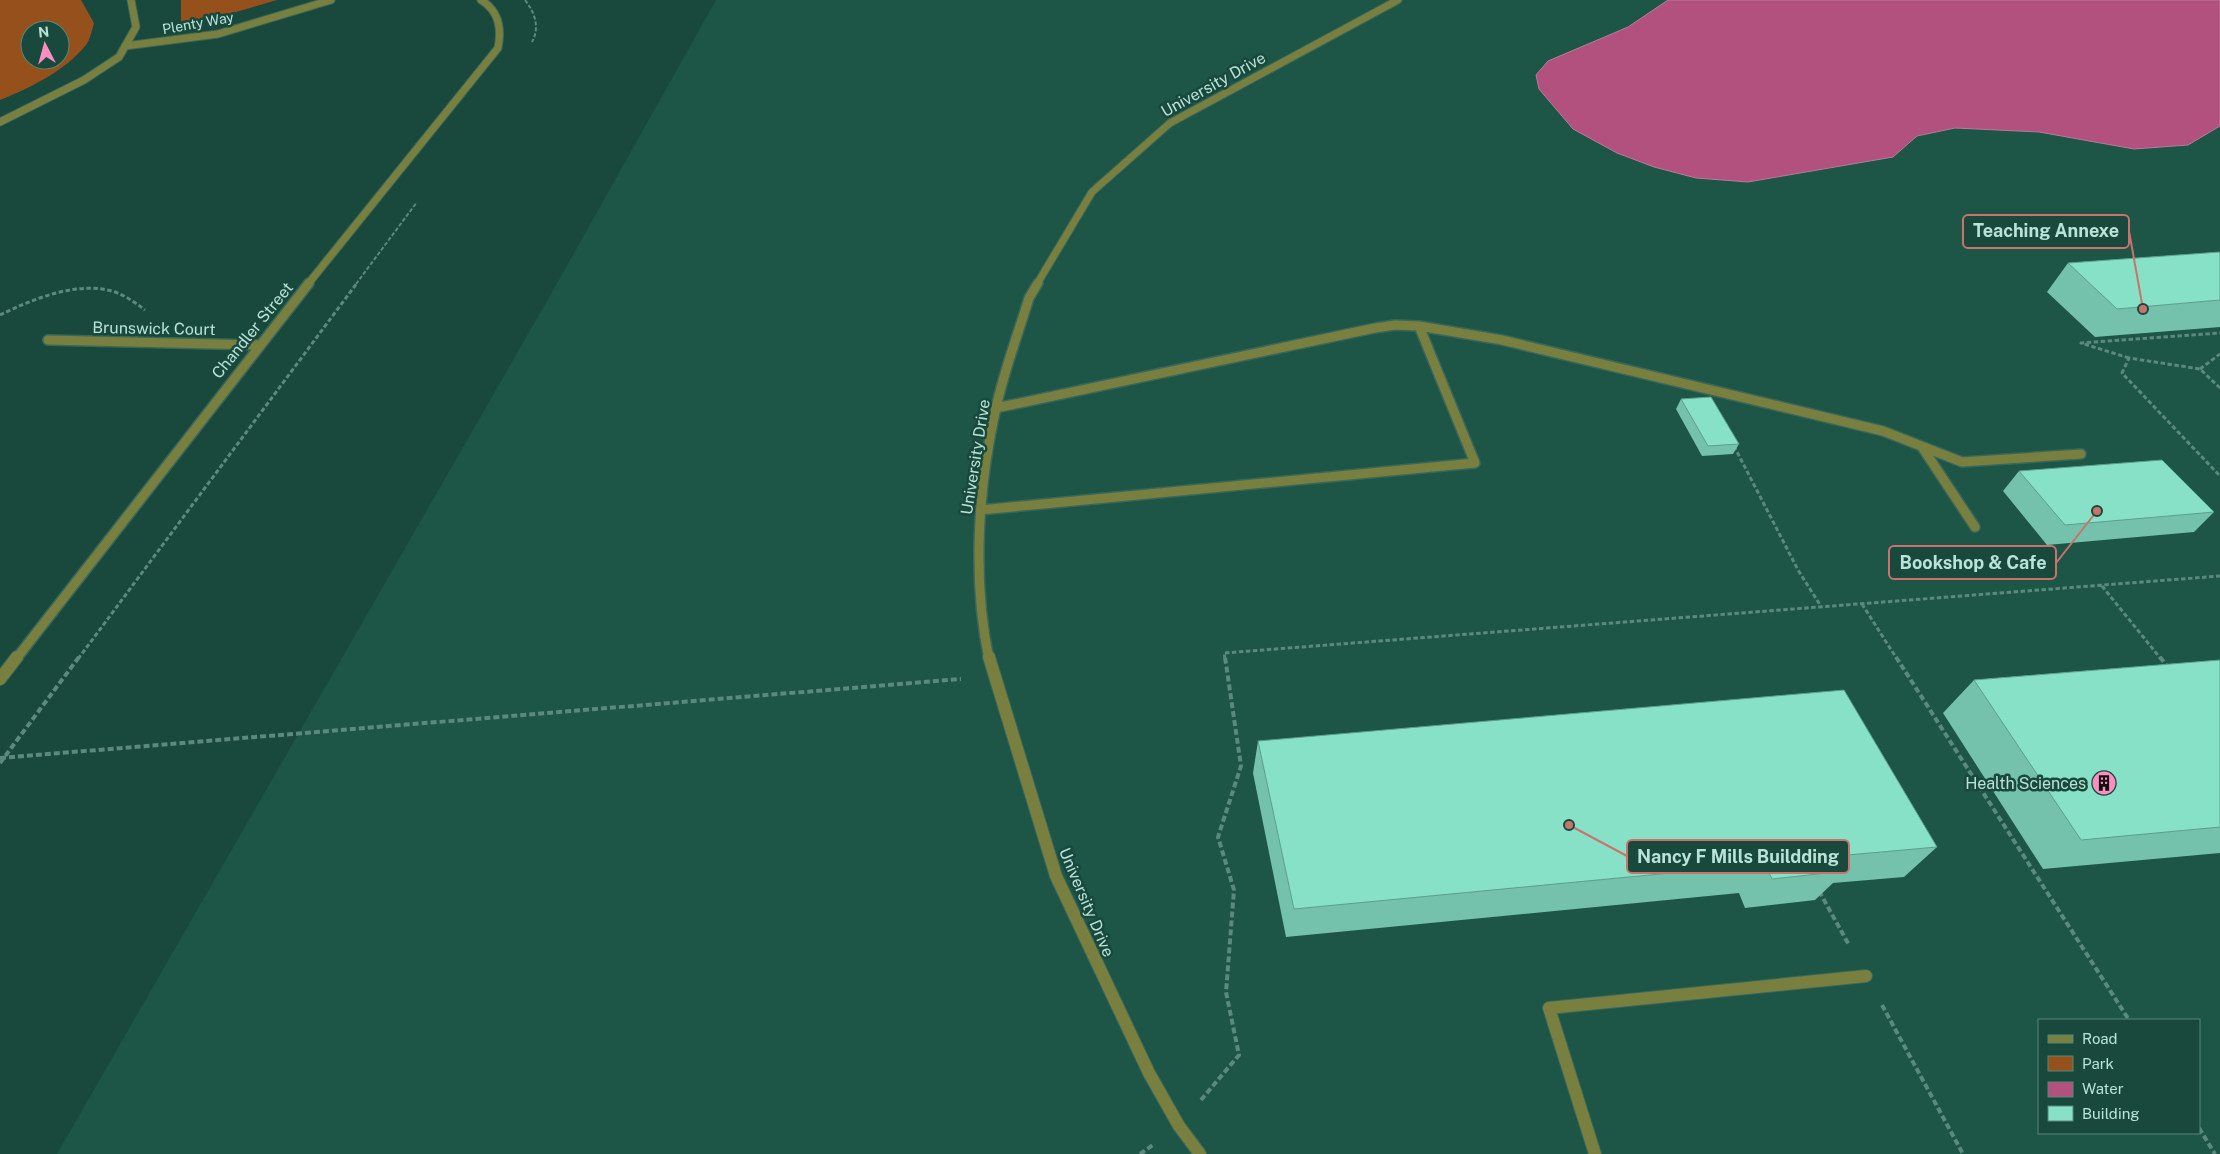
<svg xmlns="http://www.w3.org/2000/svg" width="2220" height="1154" font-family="'Public Sans',sans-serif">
<rect width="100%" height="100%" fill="#18493c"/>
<!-- built -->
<path fill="#1d5547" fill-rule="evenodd" d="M716 0H2220V1154H57L551 294ZM2039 1020H2199V1133H2039Z"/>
<!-- green -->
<path fill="#96501b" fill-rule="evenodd" d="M0 0H81L94 23C92 30 90 40 86 45 65 71 30 88 0 100ZM30 30H60V60H30Z
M181 0H277L205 21H181Z"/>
<!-- water -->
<path fill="#b2517e" stroke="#b47d98" d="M1668 0H2220V126L2188 145 2134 149 2039 132 1955 128 1917 136 1893 157 1748 182 1696 178 1654 167 1617 153 1573 129 1539 89 1536 75 1548 61 1628 27Z"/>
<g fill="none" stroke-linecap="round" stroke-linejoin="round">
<defs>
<path id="lane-far2" d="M1037 284 1092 192 1170 123 1398 0"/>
<path id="lane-far1" d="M996 408 1375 328 1395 325 1419 326 1502 340 1883 431 1962 462 2081 454
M1922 447 1975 527
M980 510 1475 463 1419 326
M989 659C972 579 978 487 996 408 1004 371 1018 334 1029 298L1038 283"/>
<path id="lane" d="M989 657 1056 876 1149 1073 1179 1126 1200 1154
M1595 1154 1549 1008 1866 976"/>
<path id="street-far2" d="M125 46 218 34 331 0
M0 122 84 80 119 57 136 27 131 0
M308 284 498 48C502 28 499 11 481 0"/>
<path id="street-far1" d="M48 340 259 345
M16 659 309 283"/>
<path id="street" d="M0 679 17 657"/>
</defs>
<!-- lane-far2 casing -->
<use href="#lane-far2" stroke="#38685b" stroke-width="9"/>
<!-- lane-far1 casing -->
<use href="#lane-far1" stroke="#38685b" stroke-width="12"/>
<!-- lane casing -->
<use href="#lane" stroke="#38685b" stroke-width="14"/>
<!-- street-far2 casing -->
<use href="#street-far2" stroke="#38685b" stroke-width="9"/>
<!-- street-far1 casing -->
<use href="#street-far1" stroke="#38685b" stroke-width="12"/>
<!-- street casing -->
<use href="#street" stroke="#38685b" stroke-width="14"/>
<!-- path-far2 -->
<path stroke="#5b897c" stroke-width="2" stroke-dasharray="4 2" stroke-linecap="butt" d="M525 0C535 13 540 27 532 42
M356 284 417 202"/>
<!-- path-far1 -->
<path stroke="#5b897c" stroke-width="3" stroke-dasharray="4.5 2.5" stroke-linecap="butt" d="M0 315C33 299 78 280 115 292 126 296 136 303 145 310
M2129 358 2081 343 2220 333
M2200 369 2220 354
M2220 388 2200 369 2129 358 2122 373 2220 476
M1734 446 1798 570 1822 608
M2102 586 2161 659
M1862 604 1897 659
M78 659 357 283
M1225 659 1224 653 2220 576"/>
<!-- path -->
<path stroke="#5b897c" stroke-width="4" stroke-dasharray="6 3" stroke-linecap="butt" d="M1896 657 2129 1020
M2160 657 2167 666
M0 758 961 679
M0 763 79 657
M1819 891 1849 945
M1882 1005 1963 1154
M1201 1100 1239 1055 1226 992 1234 890 1218 837 1241 766 1225 657
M2199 1128 2215 1154
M1140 1154 1153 1145"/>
<!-- lane-far2 -->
<use href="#lane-far2" stroke="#797f3e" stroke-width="7"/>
<!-- lane-far1 -->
<use href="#lane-far1" stroke="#797f3e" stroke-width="9"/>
<!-- lane -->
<use href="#lane" stroke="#797f3e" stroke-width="12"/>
<!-- street-far2 -->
<use href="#street-far2" stroke="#797f3e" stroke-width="7"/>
<!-- street-far1 -->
<use href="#street-far1" stroke="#797f3e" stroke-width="9"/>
<!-- street -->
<use href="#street" stroke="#797f3e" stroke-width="12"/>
</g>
<!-- wall -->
<path fill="#74c2ab" d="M2220 252V327L2095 337 2047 292 2068 263Z
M1681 399 1739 444 1733 454 1702 456 1676 409Z
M2019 471 2214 512 2194 532 2047 545 2003 491Z
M2220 660V853L2043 869 1943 713 1974 680Z
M1258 741 1937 847 1904 877 1833 883 1815 900 1745 908 1739 893 1286 937 1253 773Z"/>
<!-- building -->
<path fill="#87e1c7" stroke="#5e9e8b" d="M2220 252V300L2117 309 2068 263Z
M1711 397 1739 444 1708 446 1681 399Z
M2162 460 2214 512 2065 525 2019 471Z
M2220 660V827L2081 840 1974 680Z
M1844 690 1937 847 1836 856 1845 871 1772 879 1765 864 1294 909 1258 741Z"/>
<!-- icons -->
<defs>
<symbol id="building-disc" viewBox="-11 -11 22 22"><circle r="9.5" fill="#fd8ebf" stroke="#18493c"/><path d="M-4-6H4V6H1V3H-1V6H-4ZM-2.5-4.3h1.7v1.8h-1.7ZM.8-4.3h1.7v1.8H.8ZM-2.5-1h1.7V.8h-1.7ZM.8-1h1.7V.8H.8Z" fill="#111"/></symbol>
</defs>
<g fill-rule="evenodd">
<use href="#building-disc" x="2090" y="769" width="28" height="28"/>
</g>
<g text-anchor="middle" stroke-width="5" stroke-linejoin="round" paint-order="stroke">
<!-- far-street labels -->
<g font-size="14" fill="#b9e3d6" stroke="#18493c">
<text transform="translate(198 23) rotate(-10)" y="5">Plenty Way</text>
</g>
<!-- street labels -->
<g font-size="16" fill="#b9e3d6" stroke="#18493c">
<text transform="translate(1213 84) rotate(-29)" y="6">University Drive</text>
<text transform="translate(154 328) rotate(1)" y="6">Brunswick Court</text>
<text transform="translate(252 330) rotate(-51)" y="6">Chandler Street</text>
<text transform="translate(975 457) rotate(-81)" y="6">University Drive</text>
<text transform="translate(1087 902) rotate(67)" y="6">University Drive</text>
</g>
<!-- poi labels -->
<g font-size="16" fill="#b9e3d6" stroke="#18493c" text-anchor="end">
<text x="2086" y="789">Health Sciences</text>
</g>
</g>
<!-- callouts -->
<path fill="none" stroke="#ca736e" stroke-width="2" d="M2143 309L2129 231M2097 511L2056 563M1569 825L1627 856"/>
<g fill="#ca736e" stroke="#18493c" stroke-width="2">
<circle cx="2143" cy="309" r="5"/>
<circle cx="2097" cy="511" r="5"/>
<circle cx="1569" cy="825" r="5"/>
</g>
<g fill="#18493c" stroke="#ca736e" stroke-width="2">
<rect x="1963" y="215" width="166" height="33" rx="5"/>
<rect x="1889" y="546" width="167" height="33" rx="5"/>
<rect x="1627" y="840" width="222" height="33" rx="5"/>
</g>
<g font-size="18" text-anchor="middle" font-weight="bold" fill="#b9e3d6">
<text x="2046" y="237">Teaching Annexe</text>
<text x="1973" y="569">Bookshop &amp; Cafe</text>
<text x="1738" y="863">Nancy F Mills Buildding</text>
</g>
<!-- legend -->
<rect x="2038" y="1019" width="162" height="115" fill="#18493c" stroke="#58877a"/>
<rect x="2048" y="1035" width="25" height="8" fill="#797f3e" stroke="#58877a"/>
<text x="2082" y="1044" font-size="15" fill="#b9e3d6">Road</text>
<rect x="2048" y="1056" width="25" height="15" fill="#96501b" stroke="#58877a"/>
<text x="2082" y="1069" font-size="15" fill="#b9e3d6">Park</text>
<rect x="2048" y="1082" width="25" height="15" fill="#b2517e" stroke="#58877a"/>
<text x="2082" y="1094" font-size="15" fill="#b9e3d6">Water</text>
<rect x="2048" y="1106" width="25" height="15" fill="#87e1c7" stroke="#58877a"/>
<text x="2082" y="1119" font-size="15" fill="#b9e3d6">Building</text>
<!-- north arrow -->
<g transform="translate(45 45) rotate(354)"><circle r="24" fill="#18493c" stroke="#58877a"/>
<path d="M0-4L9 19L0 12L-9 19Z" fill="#fd8ebf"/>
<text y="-8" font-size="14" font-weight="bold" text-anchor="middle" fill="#b9e3d6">N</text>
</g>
</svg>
